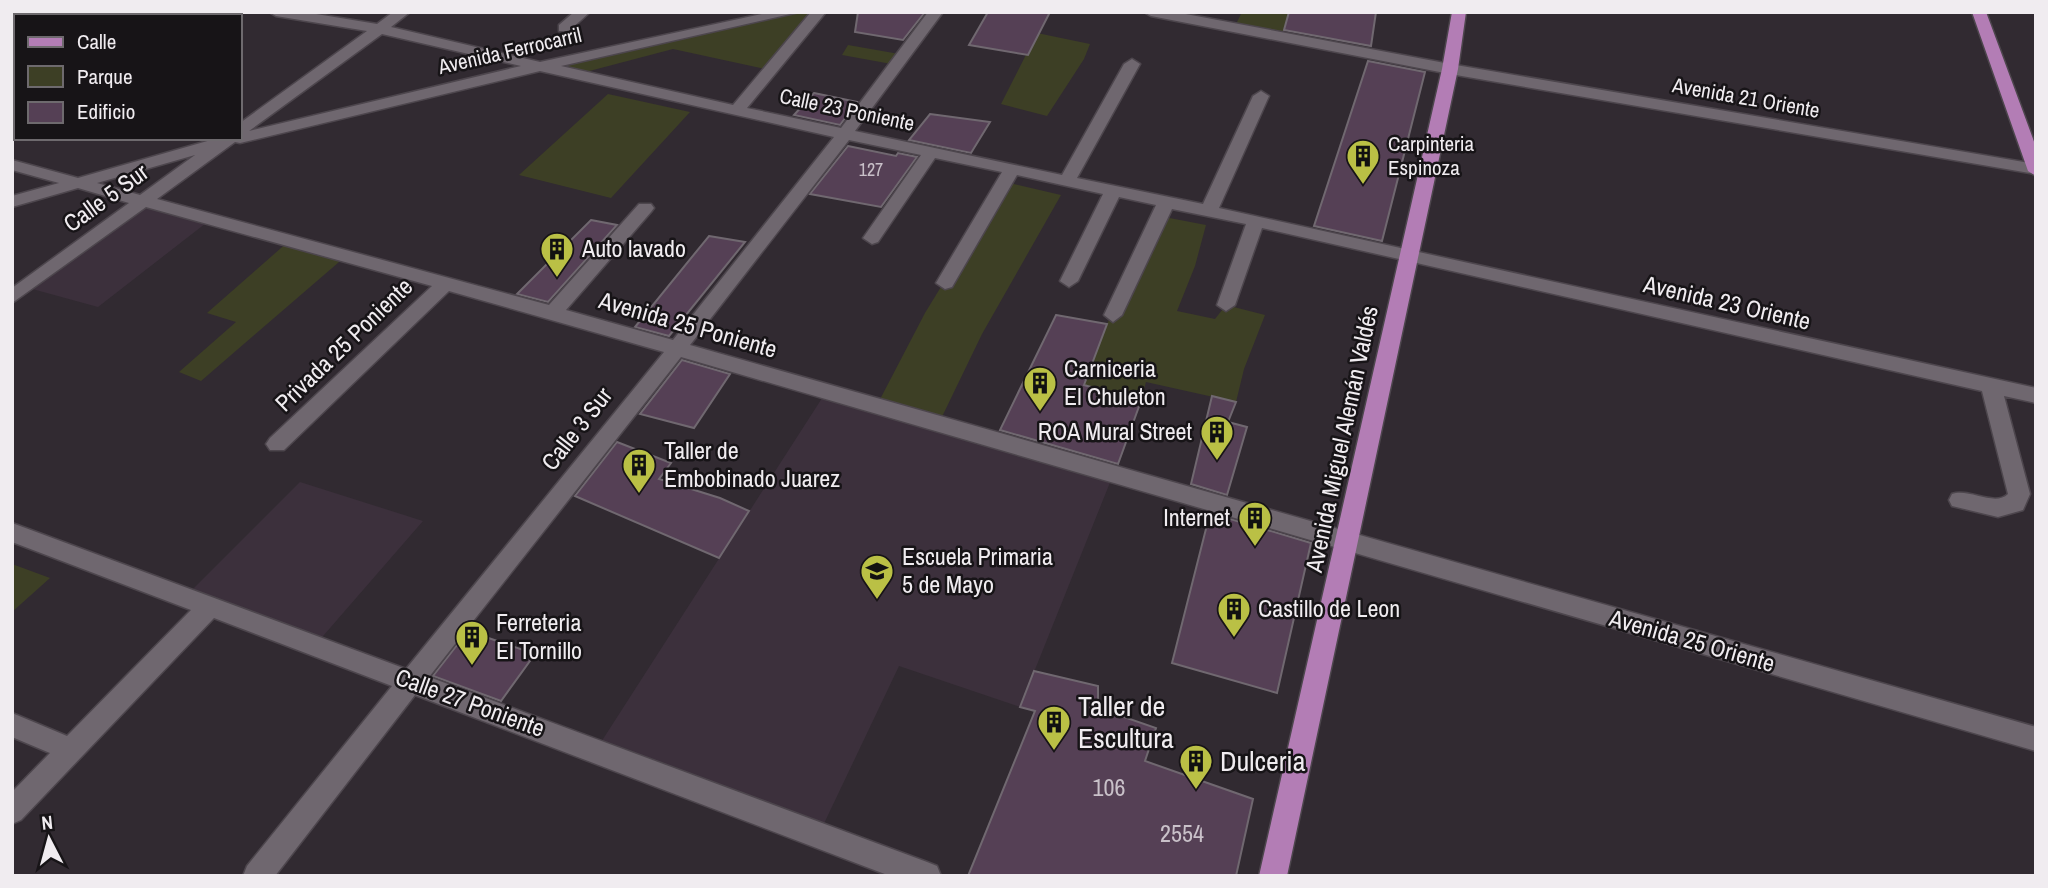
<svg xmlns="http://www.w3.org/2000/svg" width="2048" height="888" font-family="'Archivo Narrow',sans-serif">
<rect width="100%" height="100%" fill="#312a31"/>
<!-- built -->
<path fill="#3c303c" d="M143 202 210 220 98 307 25 287Z
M826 392 1113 475 1020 707 899 666 819 834 596 750Z
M300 482 423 521 317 643 186 596Z"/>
<!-- green -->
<path fill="#3d3f25" d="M792 12H819L770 70 673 49 578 74 541 66Z
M1242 12H1289L1281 37 1234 28Z
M1037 33 1090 44 1084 59 1047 116 1001 104Z
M848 45 905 55 897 65 842 55Z
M608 94 690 112 611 198 519 175Z
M1005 182 1061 195 982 334 938 425 876 407 925 313Z
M1159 216 1206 225 1195 266 1177 311 1215 319 1226 305 1265 315 1244 369 1236 402 1146 382 1141 401 1084 385 1107 324Z
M289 241 346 256 201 381 179 372 236 322 207 313Z
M12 564 50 578 12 612Z"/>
<!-- building -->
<path fill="#554055" stroke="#706870" stroke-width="2" d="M858 12H925L903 40 855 32Z
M988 12H1050L1028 55 969 45Z
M1289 12H1376L1371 46 1284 30Z
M1368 61 1425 72 1382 241 1314 226Z
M814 93 857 102 840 125 794 115Z
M930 114 990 122 971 153 909 140Z
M848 146 896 156 898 153 917 157 881 207 810 194Z
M591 220 617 225 548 302 517 294Z
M709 236 745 242 669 336 635 327Z
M1056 315 1107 324 1084 385 1141 401 1118 464 1000 430Z
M682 360 730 374 694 428 640 414Z
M1212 396 1236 402 1228 422 1247 427 1227 495 1191 484Z
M617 442 671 463 659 479 720 498 749 511 719 558 575 496Z
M1210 513 1311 543 1277 693 1172 663Z
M468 631 535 654 501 701 433 676Z
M1034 671 1098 686V708L1156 728 1145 761 1253 799 1236 876H968L1035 711 1020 707Z"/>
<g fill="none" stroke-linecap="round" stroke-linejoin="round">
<defs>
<path id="minor" d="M269 12H304L377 24 393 12H410L391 27 540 62 771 12H799L561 66 733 105 811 12H826L747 108 841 128 928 12H943L855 131 1062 175 1124 64 1132 59 1140 64 1077 178 1203 204 1253 96 1261 91 1269 96 1219 208 2036 388V403L2004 396 2030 494 2023 510 1998 517 1952 506 1949 500 1952 494C1969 488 1995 507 2008 494L1982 391 1262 228 1235 305 1226 311 1217 305 1246 224 1172 209 1122 315 1113 322 1104 315 1156 205 1119 197 1078 281 1069 287 1060 281 1103 194 1017 175 952 287 945 289 936 283 1002 172 935 158 878 242 872 244 863 238 921 155 849 140 690 345 2036 727V751L681 357 429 677 927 862 937 866 941 876H890L415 695 275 876H243L247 866 392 686 214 618 21 820 12 824V792L50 753 12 737V713L67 736 191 610 12 542V523L406 669 664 352 449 291 284 450H270L266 444 270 438 432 286 146 207 12 303V288L129 203 78 188 12 207V196L59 183 12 170V160L78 178 218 138H240V123L367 31 276 16ZM382 34 521 66 249 131ZM540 71 834 137 673 340 566 310 651 212 654 208 651 204H639L549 305 157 199 235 142 240 143ZM195 155 140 195 97 183Z
M574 12H590L569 31H559V25Z
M1144 12H1175L1450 64 2036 164V174L1450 74 1151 16Z"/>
<path id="major" d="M1452 12H1466L1458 69 1287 876H1259L1442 69Z
M1972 12H1986L2036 147V176L2028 171Z"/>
</defs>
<!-- minor casing -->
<use href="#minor" stroke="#4d464d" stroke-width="3"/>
<!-- major casing -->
<use href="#major" stroke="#4d464d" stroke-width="3"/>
<!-- minor -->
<use href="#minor" fill="#6f676f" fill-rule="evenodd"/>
<!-- major -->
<use href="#major" fill="#b37db5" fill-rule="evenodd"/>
</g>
<!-- icons -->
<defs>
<symbol id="building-pin" viewBox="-11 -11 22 30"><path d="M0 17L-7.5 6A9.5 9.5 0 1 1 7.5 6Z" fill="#bac045" stroke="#171417"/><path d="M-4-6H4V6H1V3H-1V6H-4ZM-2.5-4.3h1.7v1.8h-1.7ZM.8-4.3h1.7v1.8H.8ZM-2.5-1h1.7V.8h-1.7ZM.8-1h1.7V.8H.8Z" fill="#111"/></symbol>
<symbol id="school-pin" viewBox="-11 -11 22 30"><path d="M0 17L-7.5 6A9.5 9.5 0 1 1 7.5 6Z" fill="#bac045" stroke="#171417"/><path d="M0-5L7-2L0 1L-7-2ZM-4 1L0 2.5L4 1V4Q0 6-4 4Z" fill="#111"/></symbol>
</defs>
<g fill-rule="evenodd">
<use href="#building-pin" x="1344" y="137" width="38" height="52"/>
<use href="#building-pin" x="538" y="230" width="38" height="52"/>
<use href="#building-pin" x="1021" y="364" width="38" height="52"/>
<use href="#building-pin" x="1198" y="413" width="38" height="52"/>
<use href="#building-pin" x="620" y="446" width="38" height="52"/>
<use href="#building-pin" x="1236" y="499" width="38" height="52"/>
<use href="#school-pin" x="858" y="552" width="38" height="52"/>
<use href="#building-pin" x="1215" y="590" width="38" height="52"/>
<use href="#building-pin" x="453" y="618" width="38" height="52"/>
<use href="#building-pin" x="1035" y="703" width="38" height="52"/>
<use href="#building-pin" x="1177" y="742" width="38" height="52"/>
</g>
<g text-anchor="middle" stroke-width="5" stroke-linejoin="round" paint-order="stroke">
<!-- far-number labels -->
<g font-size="18" fill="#c9c1c9">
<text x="871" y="176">127</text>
</g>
<!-- far-street labels -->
<g font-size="21" fill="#f0ecf0" stroke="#171417">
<text transform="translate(510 51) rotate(-13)" y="7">Avenida Ferrocarril</text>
<text transform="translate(1746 98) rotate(10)" y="7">Avenida 21 Oriente</text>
<text transform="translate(847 110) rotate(12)" y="7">Calle 23 Poniente</text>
</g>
<!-- far-poi labels -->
<g font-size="21" fill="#f0ecf0" stroke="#171417" text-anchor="start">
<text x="1388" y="151">Carpinteria<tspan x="1388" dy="24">Espinoza</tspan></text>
</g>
<!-- street labels -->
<g font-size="24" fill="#f0ecf0" stroke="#171417">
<text transform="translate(106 198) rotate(-36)" y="8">Calle 5 Sur</text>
<text transform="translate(1727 303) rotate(13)" y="8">Avenida 23 Oriente</text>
<text transform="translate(688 325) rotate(16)" y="8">Avenida 25 Poniente</text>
<text transform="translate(344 345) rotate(-44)" y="8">Privada 25 Poniente</text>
<text transform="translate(577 429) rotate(-52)" y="8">Calle 3 Sur</text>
<text transform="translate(1342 439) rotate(-78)" y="8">Avenida Miguel Alemán Valdés</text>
<text transform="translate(1692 641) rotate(16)" y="8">Avenida 25 Oriente</text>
<text transform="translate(470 703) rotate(20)" y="8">Calle 27 Poniente</text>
</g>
<!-- poi labels -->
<g font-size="24" fill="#f0ecf0" stroke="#171417" text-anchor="start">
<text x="582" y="257">Auto lavado</text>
<text x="1064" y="377">Carniceria<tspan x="1064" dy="28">El Chuleton</tspan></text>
<text x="1192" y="440" text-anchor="end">ROA Mural Street</text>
<text x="664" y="459">Taller de<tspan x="664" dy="28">Embobinado Juarez</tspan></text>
<text x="1230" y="526" text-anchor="end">Internet</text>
<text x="902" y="565">Escuela Primaria<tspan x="902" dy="28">5 de Mayo</tspan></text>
<text x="1258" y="617">Castillo de Leon</text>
<text x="496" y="631">Ferreteria<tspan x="496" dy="28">El Tornillo</tspan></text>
</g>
<!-- near-number labels -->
<g font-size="24" fill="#c9c1c9">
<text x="1109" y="796">106</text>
<text x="1182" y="842">2554</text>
</g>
<!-- near-poi labels -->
<g font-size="28" fill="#f0ecf0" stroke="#171417" text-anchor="start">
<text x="1078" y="716">Taller de<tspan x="1078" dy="32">Escultura</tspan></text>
<text x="1220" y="771">Dulceria</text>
</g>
</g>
<!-- border -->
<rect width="2048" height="888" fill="none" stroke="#f0ecf0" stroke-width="28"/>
<!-- legend -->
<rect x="14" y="14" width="228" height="126" fill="#171417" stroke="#6e6a6e" stroke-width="2"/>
<rect x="28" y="37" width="35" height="10" fill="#b37db5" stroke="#6e6a6e" stroke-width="2"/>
<text x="77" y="49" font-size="21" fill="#f0ecf0">Calle</text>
<rect x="28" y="66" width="35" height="21" fill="#3d3f25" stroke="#6e6a6e" stroke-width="2"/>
<text x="77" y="84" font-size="21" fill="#f0ecf0">Parque</text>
<rect x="28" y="102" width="35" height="21" fill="#554055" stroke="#6e6a6e" stroke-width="2"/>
<text x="77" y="119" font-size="21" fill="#f0ecf0">Edificio</text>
<!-- north arrow -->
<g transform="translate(49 839) rotate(354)" stroke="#171417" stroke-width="5" paint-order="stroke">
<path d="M0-5L12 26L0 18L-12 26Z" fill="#f0ecf0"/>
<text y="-10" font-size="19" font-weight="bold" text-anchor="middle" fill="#f0ecf0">N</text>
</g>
</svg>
